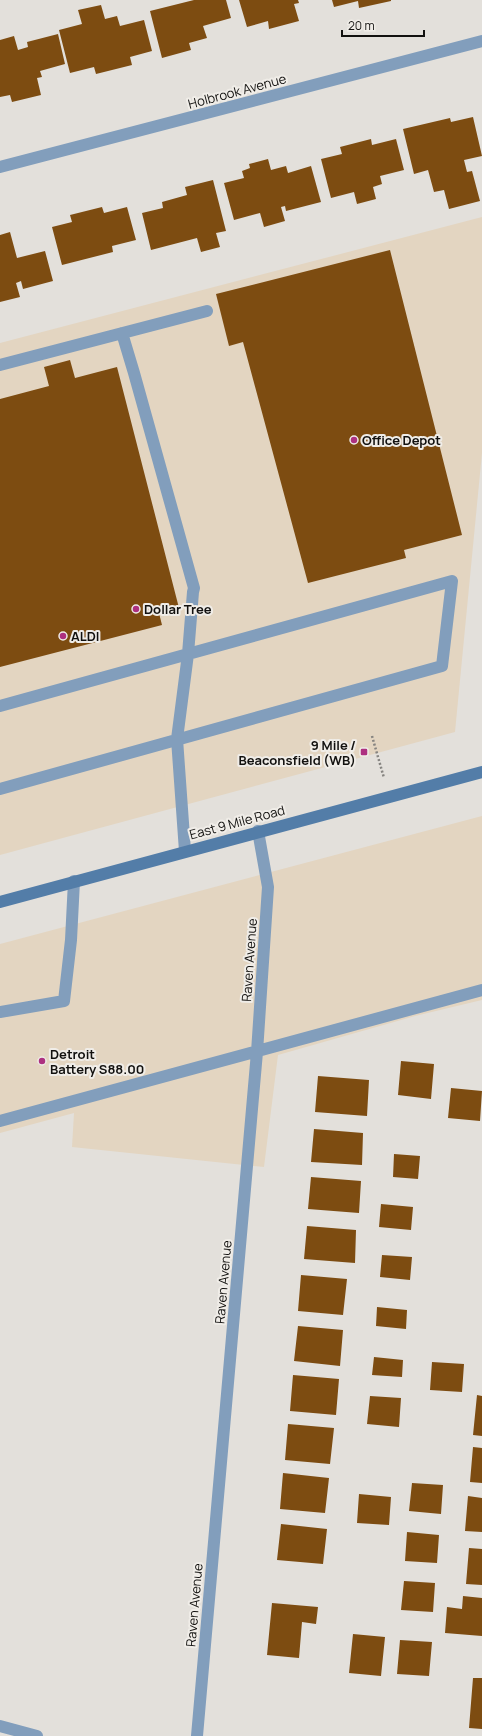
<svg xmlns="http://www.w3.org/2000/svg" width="482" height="1736" font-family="Manrope,sans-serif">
<rect width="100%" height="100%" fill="#e3e0db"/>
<!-- commercial -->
<path fill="#e3d5c1" d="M482 217V453L455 732 0 855V343Z
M482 816V1000L415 1016 278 1055 264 1167 72 1147 74 1113 0 1133V944Z"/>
<!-- building -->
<path fill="#7d4c11" d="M194 0H226L231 18 203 26 207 38 189 43 191 50 162 58 150 11Z
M239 0H298L299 3 294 4 299 21 269 29 268 21 247 27Z
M332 0H391V1L359 8 358 1 334 7Z
M101 5 105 19 117 16 120 26 144 20 152 51 130 57 132 65 96 74 94 67 70 73 59 30 82 24 78 10Z
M58 34 65 64 40 71 42 77 37 78 41 95 12 102 10 95 0 97V40L14 36 18 50 28 47 27 42Z
M473 117 482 156 464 160 467 172 472 171 480 201 449 209 444 190 434 192 428 170 414 174 403 129 450 118 451 122Z
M371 139 372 145 396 139 404 170 380 176 382 184 373 187 376 199 357 204 354 192 331 198 321 159 342 154 340 147Z
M268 159 271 170 286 166 288 173 311 166 321 202 286 211 285 206 281 207 285 221 264 227 260 213 234 220 224 183 244 178 242 171 250 168 249 164Z
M213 180 226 231 216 233 220 247 201 252 197 238 151 250 142 213 163 208 162 202 187 195 185 187Z
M102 207 104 213 127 207 136 240 112 246 113 252 62 265 52 227 72 222 70 215Z
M10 232 17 258 45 251 53 281 23 289 21 281 16 283 20 297 0 302V235Z
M390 250 462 535 404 550 406 558 308 583 243 342 229 346 216 294Z
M70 360 75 378 117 367 179 608 159 613 162 625 0 667V399L49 386 44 367Z
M401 1061 434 1064 431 1099 398 1095Z
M318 1076 369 1080 367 1116 315 1112Z
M451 1088 482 1091 480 1121 448 1118Z
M314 1129 363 1133 362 1165 311 1162Z
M394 1154 420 1156 418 1179 393 1177Z
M311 1177 361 1181 359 1213 308 1209Z
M381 1204 413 1207 411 1230 379 1227Z
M307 1226 356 1230 355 1263 304 1259Z
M382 1255 412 1257 410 1280 380 1277Z
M301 1275 347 1279 343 1315 298 1311Z
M377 1307 407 1310 406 1329 376 1326Z
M298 1326 343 1330 340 1366 294 1361Z
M374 1357 403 1360 402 1377 372 1375Z
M432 1362 464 1364 462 1392 430 1390Z
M293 1375 339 1379 336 1415 290 1411Z
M477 1395 482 1396V1436L473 1435Z
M370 1396 401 1398 399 1427 367 1424Z
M288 1424 334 1428 330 1464 285 1460Z
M473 1447 482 1448V1483L470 1482Z
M283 1473 329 1478 325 1513 280 1509Z
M412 1483 443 1485 441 1514 409 1511Z
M359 1494 391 1497 389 1525 357 1523Z
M468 1496 482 1498V1532L465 1531Z
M281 1524 327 1529 323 1564 277 1560Z
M407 1532 439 1535 437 1563 405 1561Z
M469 1548 482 1549V1585L466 1584Z
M404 1581 435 1583 433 1612 401 1610Z
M463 1596 482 1598V1636L445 1633 447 1607 462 1609Z
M272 1603 318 1607 316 1624 302 1622 299 1658 267 1655Z
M353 1634 385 1637 381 1676 349 1673Z
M400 1640 432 1642 429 1676 397 1674Z
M473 1678H482V1729L469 1728Z"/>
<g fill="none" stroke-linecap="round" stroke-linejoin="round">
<!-- path -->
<path stroke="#868480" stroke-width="2.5" stroke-dasharray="2 2" stroke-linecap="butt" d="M372 736 384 778"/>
<!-- lane -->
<path stroke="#829ebc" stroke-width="12" d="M122 333 134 373 194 588 193 592 188 654 177 739 185 851
M0 365 207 311
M0 706 452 581 442 666 0 789
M0 1012 64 1001 71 940 74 881"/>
<!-- street -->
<path stroke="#829ebc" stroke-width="12" d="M0 167 482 41
M0 1121 482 990
M0 1726 37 1736
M197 1736 257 1052 268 887 258 831"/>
<!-- secondary -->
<path stroke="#537da8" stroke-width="12" d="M0 902 482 772"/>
</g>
<!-- markers -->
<g fill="#ad3080" stroke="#f0ede8" stroke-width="1.5">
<circle cx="354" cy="440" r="4"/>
<circle cx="136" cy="609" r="4"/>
<circle cx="63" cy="636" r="4"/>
<rect x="360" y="748" width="8" height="8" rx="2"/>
<circle cx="42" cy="1061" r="4"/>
</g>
<g text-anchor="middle" stroke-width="4" stroke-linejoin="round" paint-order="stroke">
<!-- street labels -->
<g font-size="13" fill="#12110f" stroke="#f0ede8">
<text transform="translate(237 91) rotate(-15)" y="5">Holbrook Avenue</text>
<text transform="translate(237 822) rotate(-15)" y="5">East 9 Mile Road</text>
<text transform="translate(249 960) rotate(-86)" y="5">Raven Avenue</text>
<text transform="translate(223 1282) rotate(-85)" y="5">Raven Avenue</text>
<text transform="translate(194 1605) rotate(-85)" y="5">Raven Avenue</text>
</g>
<!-- poi labels -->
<g font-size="13" font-weight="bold" fill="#12110f" stroke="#f0ede8" text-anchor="start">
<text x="362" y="445">Office Depot</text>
<text x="144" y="614">Dollar Tree</text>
<text x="71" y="641">ALDI</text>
<text x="356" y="750" text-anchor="end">9 Mile /<tspan x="356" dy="15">Beaconsfield (WB)</tspan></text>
<text x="50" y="1059">Detroit<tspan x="50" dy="15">Battery S88.00</tspan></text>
</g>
</g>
<!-- scale -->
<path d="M342 30v6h82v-6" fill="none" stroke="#12110f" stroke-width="2"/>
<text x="348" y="30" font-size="12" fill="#12110f" stroke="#f0ede8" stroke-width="3" paint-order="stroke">20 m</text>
</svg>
